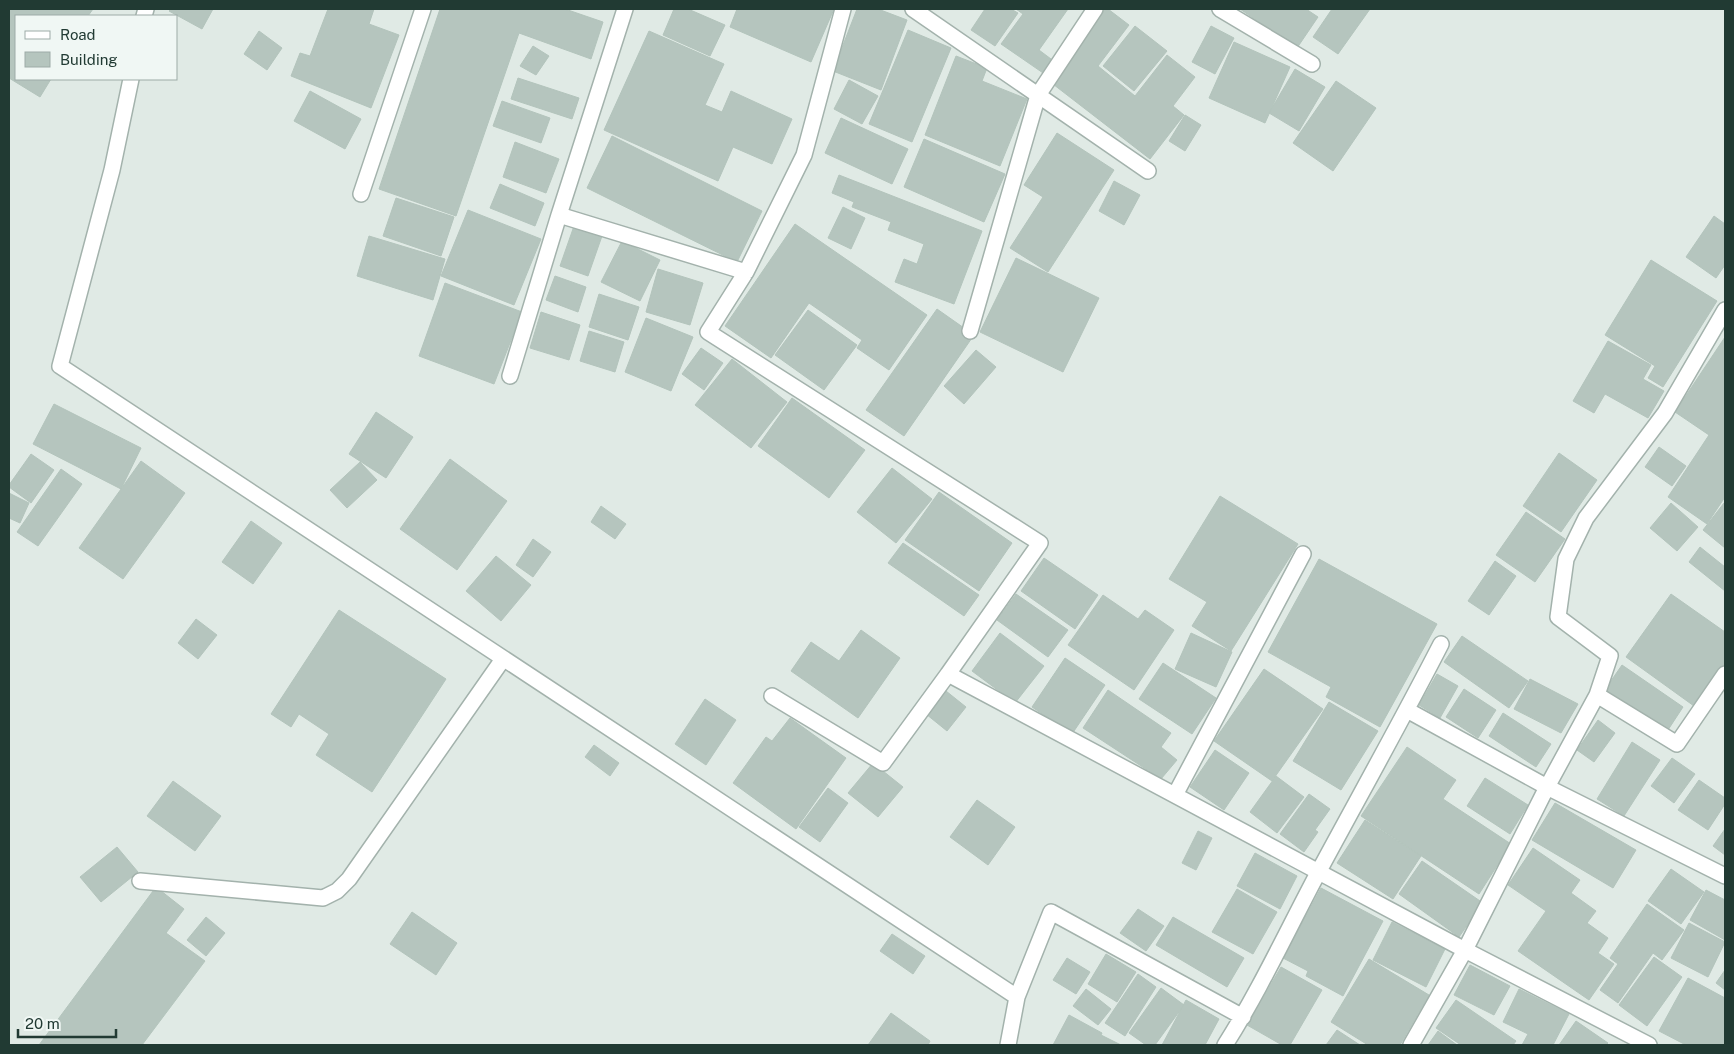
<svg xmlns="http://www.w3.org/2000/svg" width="1734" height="1054" font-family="'Public Sans',sans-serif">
<rect width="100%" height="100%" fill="#e0eae5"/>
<!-- building -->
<path fill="#b5c5be" stroke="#b3c4bc" d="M9 9H93L88 16H16V79H51L40 97 9 78Z
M171 9H213L202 29 169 11Z
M328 9H374L369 24 399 35 371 108 291 76 300 53 310 56Z
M440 9H565L603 22 591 59 519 33 456 216 379 189Z
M674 9H688L725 25 710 56 663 35Z
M737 9H834L811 62 730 27Z
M857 9H878L907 20 881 90 833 71Z
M985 9H1011L1018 13 995 46 971 30Z
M1016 9H1068L1039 50 1055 62 1046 75 1001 44 1023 14Z
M1105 9H1108L1129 25 1098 66 1135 96 1167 55 1195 77 1173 106 1184 115 1150 159 1049 81Z
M1240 9H1306L1318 17 1297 48Z
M1332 9H1370L1338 54 1313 37Z
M1135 26 1167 51 1134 91 1103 66Z
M1211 26 1234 38 1215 74 1192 62Z
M908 30 951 48 912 142 869 124Z
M259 31 282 48 267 70 244 54Z
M649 31 724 64 705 105 722 112 731 91 792 119 772 164 733 147 718 181 604 130Z
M1234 42 1290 67 1265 123 1209 98Z
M533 46 549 56 536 75 520 66Z
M956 56 987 68 982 81 1027 99 1000 166 925 135Z
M1295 69 1325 87 1299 131 1269 113Z
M518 78 579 98 572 119 511 99Z
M849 80 878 96 862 124 834 109Z
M1336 81 1376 108 1333 171 1293 143Z
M310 91 361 119 345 149 294 121Z
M502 101 550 118 541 143 493 126Z
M1185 115 1201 125 1185 151 1169 141Z
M841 118 908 149 892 184 825 153Z
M1057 133 1114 170 1048 272 1010 248 1043 197 1024 185Z
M612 136 762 211 737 262 587 188Z
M924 139 1005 174 984 222 904 187Z
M515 142 559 159 546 193 503 177Z
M839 175 982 231 954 304 895 282 904 259 917 264 924 244 888 230 891 222 852 207 854 202 832 193Z
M1114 181 1140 195 1124 225 1099 211Z
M500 184 544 203 535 226 490 208Z
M396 198 454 217 441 256 383 236Z
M843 207 865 218 851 249 828 238Z
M468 210 541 239 514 305 441 276Z
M1714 216 1725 224V265L1716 278 1686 257Z
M795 224 927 315 889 370 857 348 862 340 809 303 771 358 725 326Z
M574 226 602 236 588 276 560 266Z
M369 236 445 259 433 300 357 276Z
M622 241 660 260 640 301 601 282Z
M1016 258 1099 298 1063 372 980 332Z
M1651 260 1717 301 1663 387 1648 378 1655 366 1605 335Z
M658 269 703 283 690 325 646 312Z
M555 276 586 287 578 312 546 300Z
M445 283 522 312 494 384 419 356Z
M599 294 639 307 628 340 589 327Z
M937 309 974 335 904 436 866 410Z
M808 310 857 345 824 390 775 355Z
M541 312 580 325 569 360 530 348Z
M646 318 693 337 671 391 625 372Z
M589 331 624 342 615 372 580 361Z
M1725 337V497L1707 524 1668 497 1709 435 1675 412Z
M1608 341 1651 365 1643 379 1664 391 1648 418 1605 394 1594 413 1573 401Z
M701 348 723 363 704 390 682 374Z
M976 350 996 367 964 404 944 386Z
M732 359 787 402 751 448 695 405Z
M792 398 865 450 829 498 758 446Z
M54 404 141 448 121 489 33 444Z
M376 412 413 437 386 478 349 454Z
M1659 447 1686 466 1672 486 1645 467Z
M1559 453 1597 480 1561 532 1523 506Z
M31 454 54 470 31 503 9 487V485Z
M450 459 507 501 457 570 400 529Z
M141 461 185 493 123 579 79 548Z
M360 462 377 480 347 508 330 490Z
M892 468 932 499 896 543 857 512Z
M61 469 82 484 38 546 17 532Z
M939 492 1012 543 979 591 905 540Z
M9 493 29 503 20 523 9 518Z
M1220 496 1298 544 1231 651 1192 626 1207 602 1169 579Z
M1671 503 1698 527 1677 551 1650 528Z
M1724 503 1725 504V548L1703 530Z
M601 506 626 524 615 539 591 522Z
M1526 512 1565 539 1535 582 1496 555Z
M251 521 282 543 253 584 222 562Z
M533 539 551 552 533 577 516 565Z
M903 543 979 595 964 616 888 563Z
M1700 547 1725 567V591L1689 562Z
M496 556 531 585 501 621 466 591Z
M1044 558 1098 595 1075 629 1021 591Z
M1319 559 1437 624 1380 727 1326 697 1331 687 1268 652Z
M1495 561 1516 576 1489 615 1468 601Z
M1016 594 1068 630 1048 657 997 620Z
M1671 594 1725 632V663L1694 706 1626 657Z
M1103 595 1138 619 1145 610 1174 630 1134 690 1068 645Z
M339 610 446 679 372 792 316 755 329 734 299 714 291 727 271 714Z
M196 619 217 635 198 659 178 643Z
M861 630 900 658 858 718 791 671 811 642 839 661Z
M1000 633 1044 666 1015 703 972 671Z
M1191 633 1232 652 1216 687 1175 669Z
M1462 636 1528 681 1509 708 1444 662Z
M1065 658 1105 685 1072 734 1032 707Z
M1163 663 1216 698 1192 734 1139 699Z
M1622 665 1683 707 1666 733 1604 691Z
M1264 669 1323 709 1272 781 1214 741Z
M1437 674 1458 686 1440 718 1419 705Z
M1530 679 1578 704 1561 733 1514 709Z
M1464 689 1496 710 1478 738 1446 717Z
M1108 690 1171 733 1161 747 1177 760 1161 779 1083 728Z
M946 691 966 707 947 731 926 714Z
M705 699 736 720 706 765 675 744Z
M1329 702 1378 731 1341 790 1293 761Z
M1503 713 1551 744 1536 767 1489 736Z
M790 718 846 758 796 829 733 783 766 737 772 741Z
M1598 720 1615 733 1594 762 1577 750Z
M1632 742 1660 760 1624 816 1597 799Z
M594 745 619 763 610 776 585 757Z
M1407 747 1456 780 1443 799 1511 844 1479 894 1361 816Z
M1215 750 1249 773 1224 810 1190 787Z
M1672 758 1695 774 1674 803 1651 786Z
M873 763 903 787 878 817 848 793Z
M1276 776 1304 797 1277 833 1250 812Z
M1485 778 1528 805 1510 834 1467 806Z
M1699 780 1725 798V804L1708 830 1678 810Z
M173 781 221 816 195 851 147 816Z
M828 788 848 803 820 842 799 827Z
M1309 794 1330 809 1315 830 1318 832 1304 852 1280 834Z
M977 800 1015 827 988 865 950 837Z
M1555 803 1636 850 1613 888 1532 840Z
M1365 820 1421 856 1393 899 1337 863Z
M1725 829V855L1713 846Z
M1198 831 1212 838 1196 870 1182 863Z
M117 847 138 872 101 902 80 877Z
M1533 848 1580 880 1571 893 1596 911 1587 923 1608 938 1598 953 1614 964 1589 1000 1518 951 1546 911 1508 885Z
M1255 853 1297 876 1280 909 1237 886Z
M1422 861 1483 903 1459 937 1399 894Z
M1671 869 1704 892 1681 924 1648 901Z
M156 887 184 909 166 933 205 961 142 1045H39Z
M1321 888 1383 921 1343 996 1306 976 1308 971 1283 958Z
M1237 889 1277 912 1253 954 1212 932Z
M1706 890 1725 900V940L1690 920Z
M1647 904 1684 930 1662 960 1653 953 1618 1003 1600 990 1618 964 1610 958Z
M1138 909 1164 926 1146 951 1120 933Z
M412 912 457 943 436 975 390 944Z
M206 917 225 933 206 956 187 940Z
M1173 917 1244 958 1227 987 1156 945Z
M1392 922 1445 949 1426 987 1373 960Z
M1689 923 1725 942 1708 977 1671 958Z
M892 934 925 956 913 974 880 951Z
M1106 954 1136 972 1117 1002 1088 984Z
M1654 957 1682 977 1647 1026 1619 1005Z
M1067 958 1090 972 1076 994 1053 980Z
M1369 959 1429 995 1400 1045H1368L1331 1022Z
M1470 965 1510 986 1494 1015 1454 995Z
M1281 967 1322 990 1290 1045H1282L1247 1025Z
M1725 970V990L1716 983Z
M1138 974 1156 987 1125 1036 1105 1023Z
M1688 978 1725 998V1045H1686L1659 1031Z
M1161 988 1184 1005 1155 1045H1146L1129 1033Z
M1086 989 1111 1009 1098 1025 1073 1006Z
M1519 989 1569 1014 1553 1045H1522L1528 1034 1503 1022Z
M1186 1000 1219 1019 1205 1045H1162Z
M1456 1000 1516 1041 1513 1045H1461L1436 1028Z
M891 1013 930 1041 928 1045H868Z
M1069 1015 1102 1033 1101 1035 1121 1045H1053Z
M1576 1021 1608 1043 1606 1045H1559Z
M1337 1030 1360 1045H1326Z
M1438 1031 1457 1045H1428Z"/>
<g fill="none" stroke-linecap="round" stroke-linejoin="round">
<defs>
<path id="minor" d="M625 9 559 215 746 272
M843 9 804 155 746 272 708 332 1040 543 948 674 1465 950 1547 787 1597 695 1677 744 1725 674
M913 9 1148 171
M1220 9 1312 64
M144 16 146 9
M131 79 112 170 60 366 1017 997
M361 194 423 9
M970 331 1038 95 1095 9
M510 376 559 215
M1597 695 1610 656 1558 617 1566 559 1586 518 1665 413 1725 310
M772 696 883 763 948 674
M1407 710 1547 787 1725 876
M1175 795 1303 554
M140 881 323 898 337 891 349 879 503 659
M1008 1045 1017 997 1051 912 1243 1017
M1225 1045C1260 990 1288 929 1319 871 1360 795 1402 720 1441 644
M1411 1045 1465 950 1649 1045"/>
</defs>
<!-- minor casing -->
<use href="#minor" stroke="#a3b2ac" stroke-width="18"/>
<!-- minor -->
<use href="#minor" stroke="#fff" stroke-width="15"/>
</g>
<!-- border -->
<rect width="1734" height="1054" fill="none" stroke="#213a33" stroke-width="20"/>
<!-- legend -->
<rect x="15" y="15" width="162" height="65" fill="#f0f7f4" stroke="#9daba7"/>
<rect x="25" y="31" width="25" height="8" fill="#ffffff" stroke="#9daba7"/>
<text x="60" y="40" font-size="15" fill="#213a33">Road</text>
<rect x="25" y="52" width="25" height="15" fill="#b5c5be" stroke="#9daba7"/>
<text x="60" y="65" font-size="15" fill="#213a33">Building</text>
<!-- scale -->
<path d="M18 1029v8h98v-8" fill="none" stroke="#213a33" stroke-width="2.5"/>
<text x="25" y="1029" font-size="15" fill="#213a33" stroke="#f0f7f4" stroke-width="4" paint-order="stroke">20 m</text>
</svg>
